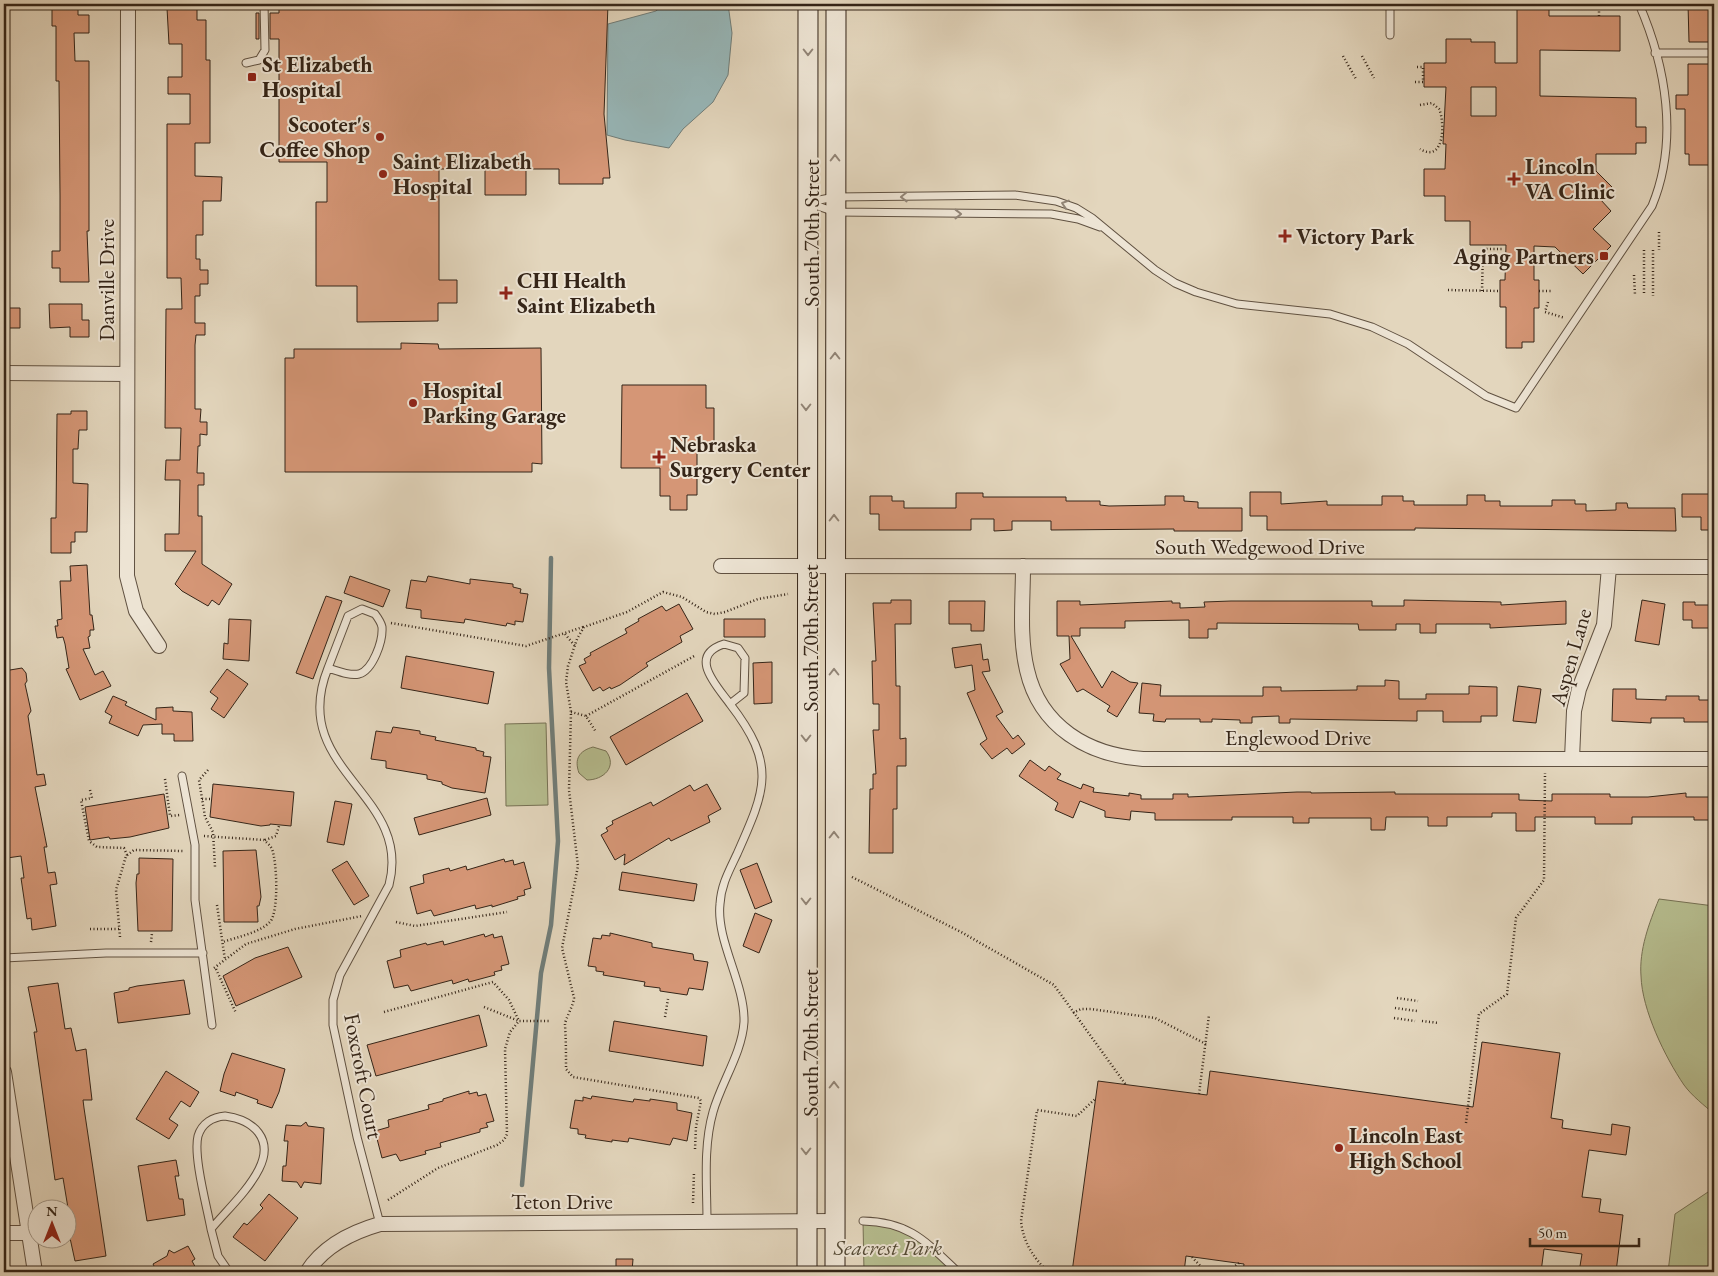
<svg xmlns="http://www.w3.org/2000/svg" width="1718" height="1276" font-family="'EB Garamond',serif">
<rect width="100%" height="100%" fill="#e3d6bd"/>
<filter id="stains"><feTurbulence type="fractalNoise" baseFrequency=".004" numOctaves="4"/><feColorMatrix values="0 0 0 0 .2 0 0 0 0 .09 0 0 0 0 .02 0 0 0 .5 -.17"/></filter>
<radialGradient id="worn" r=".72"><stop offset=".6" stop-color="#630" stop-opacity="0"/><stop offset="1" stop-color="#630" stop-opacity=".3"/></radialGradient>
<!-- green -->
<path fill="#b6bd8f" stroke="#767154" d="M546 723 548 805 506 806 505 724Z
M593 747 606 751C618 767 603 780 587 780L579 773C574 759 579 751 593 747Z
M1659 899 1714 906V1114C1704 1105 1692 1096 1684 1085 1665 1057 1642 1010 1641 976 1639 950 1649 923 1659 899Z
M1714 1188V1272H1668L1675 1214Z
M863 1221 905 1228 958 1272H864Z"/>
<!-- water -->
<path fill="#97b7b9" stroke="#707d79" d="M664 4H728L732 33 728 75 713 102 683 129 669 148 625 140 607 135 608 24 656 11Z"/>
<g fill="none" stroke-linecap="round" stroke-linejoin="round">
<!-- stream -->
<path stroke="#707d79" stroke-width="4.5" d="M522 1185 541 973 551 925 558 841 549 668 551 558"/>
</g>
<!-- building -->
<path fill="#d59676" stroke="#352518" fill-rule="evenodd" d="M52 4H78V15H89V33H74L75 61H89V231H87L89 282H60V268H52V251H60V195L59 81H56V26H52Z
M279 4H608L604 114 610 178H603V184H559V169H526V195H485V169H439V280H457V303H438V321L357 322V286H316V202H327V162H279V39H270V13H279Z
M1517 4H1549V16H1620V51L1540 50V96L1636 98V127H1646V143H1636V154H1596V171L1612 187 1600 199 1611 211 1593 229 1611 246 1583 274 1555 247 1534 246V280H1539V308H1534V342H1522V348H1506V307H1500V280H1505L1506 245H1470V221H1445V196H1424V169H1445L1446 144H1443L1446 87H1424V63H1446V39H1471V42H1495V63H1517ZM1471 87H1496V116H1471Z
M1688 4H1714V42H1689Z
M167 8H197V20H206V60H210V143H195V176L222 177 221 201H203V235H196V259H200V270H208V284H200V296H195V323H205V335H196L195 345V409H201L200 422H207V435L200 434V446H198L197 473H204V485H198V516H202V564L232 584 219 605 212 600 208 606 182 591 175 584 196 551H165V534H179L180 480H165L166 460H180L181 428H165L166 309H182L181 278H167V124H190V94H168V77H182V44H169Z
M256 13H259V39H256Z
M1688 64H1714V165H1689V154H1685V109H1676V95H1688Z
M49 304H82V320H89V337H70V327L50 328Z
M4 308H20V328H4Z
M401 343 438 344 439 349 541 348 542 464 532 463V472H285V358H294V349H401Z
M622 385H706V408H714V445L697 446V495H687V510H670V496H660V468H621Z
M71 411H87V430H79L78 449H73V483L88 484 87 532H75V542H71V553H51V518H56L57 414H71Z
M1250 492H1281V504L1327 501V505H1382V496H1403V501H1414V505H1467V495H1485V501H1500V506H1552V500H1575V504H1586V511L1616 510V503H1627L1628 508H1675L1676 531 1415 528V530H1267V516H1250Z
M956 493H983V497H1066V501H1100V505L1109 506 1165 505V496H1184V501L1198 502V508H1242V531H1174V529L1051 530V521H1012V530L994 531V519H971V530H879V514H870V496H892V501H904V508H956Z
M1682 494H1711L1714 530H1701V517H1682Z
M87 565 90 615H92L94 630H90V636L88 637 90 648 83 649 95 675 103 671 111 686 80 700 66 669 69 668 65 644 63 637 57 638 55 626H58L57 620 62 619 60 581H71L70 566Z
M350 576 390 590 383 607 344 593Z
M428 576 470 584V579L513 584V587L521 589 520 593 528 594 523 622 515 621V625L507 623 506 626 465 619 464 623 421 618V610L406 608 411 580 426 582Z
M326 596 342 601 313 679 296 673Z
M891 600H911V624H895L896 686H900V739L906 738V766H897V809H893V853H869L870 789H873V774H876L873 730H879V704H873L872 661H876L873 603H891Z
M1404 600 1501 602V605L1566 601V624L1490 628V624H1436V633H1420V624H1396V630H1359L1358 624 1217 623V629H1208V638H1189V620L1125 621V628H1080V636H1071L1102 688 1112 671 1130 682 1138 683 1117 717 1107 711 1110 706 1083 689 1077 692 1060 664 1070 659 1069 636H1057V601H1080V605L1172 601V603H1180V608L1205 607 1204 602 1231 601H1372V606H1404Z
M1642 600 1665 604 1659 645 1635 641Z
M949 601H985L984 631H971V624H949Z
M1683 602H1695V605H1714V628H1692V620H1683Z
M679 604 693 629 680 636 682 642 646 663 648 666 620 685 611 689 610 687 603 691 600 687 593 691 579 666 586 663 584 659 591 655 590 653 627 633 625 629 639 621 638 619 662 606 666 611Z
M229 619 251 620 249 661 223 659 224 643 228 644Z
M724 619H765V637H724Z
M981 644 983 660 988 659 990 671 982 672 1003 712 996 716 1013 739 1018 735 1025 744 1012 754 1007 748 992 759 980 744 987 739 967 693 975 690 972 665 955 668 952 648Z
M406 656 494 672 488 704 401 688Z
M772 662V703L754 704 753 663Z
M22 668 26 673 27 681 25 684 31 711 28 716 37 775 44 774 46 785 35 787 47 847H44L48 873 55 872 57 884 50 885 56 926 32 930 31 918 27 919 21 878H24L21 856 7 858 4 838V671Z
M227 669 248 684 224 718 211 709 218 698 210 692Z
M1385 680 1399 681V699H1426V694H1469V686L1497 687V716H1481V722H1443V711H1417V721L1290 719V723H1279V716L1252 717V723H1240V720L1212 719V722H1200V719H1166L1165 722 1153 721 1154 714 1139 713 1142 683 1161 685 1160 696H1263V687H1281V691L1357 690V686H1385Z
M1518 686 1541 689 1536 723 1513 721Z
M1613 689H1636V699L1666 700V696H1699V700H1714V722H1684V718H1651V723L1612 721Z
M687 693 703 721 626 765 610 737Z
M113 696 127 702 125 705 156 720V708L173 707V711L192 712 193 741H174V734H162V724L143 725 138 736 109 723 112 716 105 712Z
M393 727 420 731V734L436 737 435 740 476 748V750L484 752 483 756 491 757 485 793 452 788 442 784V782L427 779V775L386 768V761L371 759 376 731 391 733Z
M1030 760 1045 771 1049 766 1061 774 1057 779 1081 789 1083 784 1094 788 1093 792 1129 796V793L1141 795V799H1173V794H1188V797L1297 792H1311V793L1395 792V794H1519V800L1552 801V794H1610V797H1648L1686 793V797H1714V820H1694V817H1632V824H1595V817H1535V831H1516V813H1492V817H1447V826H1428V817H1386L1385 830H1371V818H1309V823H1293V817H1232V820H1155V813L1131 811 1130 820 1105 817V811L1080 801 1073 818 1055 810 1058 803 1019 776Z
M213 784 294 792 291 826 270 824V825L261 826 210 817Z
M707 784 721 809 708 816 710 822 671 841 669 838 624 865 625 854 615 860 601 835 608 831 606 828 613 824 612 821 651 802 653 806 690 785 694 791Z
M164 794 169 828 130 837 110 839 109 837 90 840 85 807Z
M487 798 491 815 419 835 414 818Z
M335 801 352 804 344 845 327 842Z
M256 850 261 897 259 906H257L258 922H224L223 851Z
M139 858 173 859 172 931H138L136 883 137 874H139Z
M504 859 505 862 513 860 514 865 524 862 531 888 524 890 525 895 517 897 518 899 492 907V905L476 909 475 905 434 916 431 910 417 914 410 887 424 883 423 875 449 868 450 871 466 866 467 870Z
M347 861 369 896 354 905 332 870Z
M757 863 772 902 755 909 740 870Z
M622 872 697 884 694 901 619 890Z
M755 913 772 920 759 953 743 946Z
M610 933 652 943V947L693 954 694 960 708 962 703 990 689 988 687 995 660 991V988L644 986 645 982 603 975 604 972 596 971V967L588 966 593 938 601 939 602 935 610 936Z
M484 934 485 937 493 934 494 938 502 936 509 964 501 966 502 970 494 972 495 975 469 982 468 979 453 984 452 980 411 991 408 985 394 988 387 961 401 957 400 950 426 943 427 945 443 941 444 945Z
M288 947 302 977 236 1006 223 976 255 958Z
M184 980 190 1014 118 1023 114 993 129 990V988L137 986Z
M58 983 65 1029 71 1028 76 1051 86 1049 92 1100H83L84 1108 106 1256 75 1261 70 1238 68 1239V1208L63 1178 55 1180 34 1032H37L28 987Z
M479 1015 487 1046 376 1076 367 1045Z
M614 1021 707 1036 703 1066 609 1051Z
M1482 1042 1560 1053 1551 1118 1563 1120 1562 1128 1611 1135 1612 1124 1630 1127 1626 1155 1589 1150 1582 1197 1601 1199 1599 1212 1623 1215 1616 1272H1579L1582 1254 1544 1249 1541 1272H1243L1244 1264 1186 1256 1184 1272H1072L1098 1081 1207 1095 1210 1071 1473 1107Z
M232 1053 285 1069 279 1092 272 1108 257 1103 258 1100 236 1092 235 1096 220 1091 224 1074Z
M166 1071 199 1092 190 1107 181 1101 169 1119 178 1125 169 1139 136 1119Z
M469 1091V1094L477 1092 478 1096 486 1094 494 1121 486 1123 488 1127 480 1129V1132L440 1143 441 1147 425 1151 426 1154 400 1161 396 1154 382 1158 375 1131 389 1127 388 1120 429 1109 428 1105 443 1101V1099Z
M592 1096 633 1102 634 1099 650 1101V1099L677 1103V1110L692 1113 687 1141 673 1138 670 1145 629 1138 628 1142 612 1140V1142L585 1138 586 1135 578 1134V1129L570 1128 575 1100 583 1101V1097L591 1099Z
M306 1122 308 1126 324 1128 321 1184 304 1182 301 1188 297 1182 282 1181 283 1166H286L287 1154 288 1141H284L286 1125 301 1126Z
M176 1160 179 1176H175L179 1199H183L185 1215 147 1221 138 1166Z
M269 1194 298 1218 265 1261 233 1237 244 1223 247 1225 263 1208 260 1205Z
M188 1246 195 1259 192 1261 198 1272H157L153 1264 167 1256 169 1250 174 1253Z
M616 1259H633L632 1272H616Z"/>
<g fill="none" stroke-linecap="round" stroke-linejoin="round">
<defs>
<path id="lane" d="M1390 4V35
M1655 53H1714
M246 63 259 60 265 50 264 4
M809 202 835 197 1015 195 1056 201 1076 208 1092 218 1155 270 1175 283 1196 292 1237 304 1330 314 1372 327 1408 344 1486 396 1516 408 1652 206C1679 141 1666 66 1639 4
M809 203 835 212 1051 214 1078 219 1100 227
M362 609 375 614C378 618 381 622 382 627 383 641 373 670 359 674 349 676 338 671 328 668L348 616Z
M724 644 738 648 745 658 744 693 730 704C717 686 687 656 724 644Z
M328 668C287 770 413 793 389 885L340 975 333 1000V1025L357 1137 380 1224
M182 776 195 845V900L212 1025
M4 958 106 953H203
M225 1116C254 1120 274 1139 259 1169 248 1191 226 1211 211 1229 207 1207 193 1156 198 1136 202 1123 213 1117 225 1116Z
M707 1221C707 1186 703 1147 713 1112 721 1083 742 1053 744 1022 745 983 716 941 720 904 721 885 729 871 737 854 766 789 777 765 730 704
M863 1221C910 1222 926 1242 958 1272
M211 1229 218 1256 229 1272"/>
<path id="street" d="M128 4 127 576 136 611 159 646
M4 373 127 374
M721 566 1714 567
M1023 566C1023 600 1019 637 1027 670 1040 727 1088 755 1143 759H1714
M1572 759 1574 711 1579 689 1604 625 1609 567
M4 1072 35 1272
M4 1233H28
M307 1272C323 1247 352 1232 380 1224L834 1221"/>
<path id="secondary" d="M807 1272 808 4
M835 1272 836 4"/>
</defs>
<!-- lane casing -->
<use href="#lane" stroke="#605141" stroke-width="9"/>
<!-- street casing -->
<use href="#street" stroke="#605141" stroke-width="16"/>
<!-- secondary casing -->
<use href="#secondary" stroke="#352518" stroke-width="21"/>
<!-- path -->
<path stroke="#352518" stroke-width="2.5" stroke-dasharray="1 2.5" stroke-linecap="butt" d="M1599 16V4
M1343 56 1356 79
M1362 56 1374 78
M1415 82H1423V67H1415
M1420 105 1432 103 1439 109C1445 121 1445 164 1420 149
M1659 232V250
M1644 250V295
M1653 250V296
M1634 275 1635 295
M1448 290 1500 291
M1482 291 1483 249H1504
M1539 291H1551
M1548 302 1545 312 1565 318
M391 623 526 646 583 627
M565 634 575 646
M571 712 586 716 596 732
M586 716 696 655
M208 770 199 780 205 817 213 832 215 867
M165 779 170 816 180 815
M90 790 92 798 81 800 89 841 97 847 124 848 127 855
M202 799H210
M204 836 264 840C267 843 270 845 272 849 277 862 279 912 270 922 259 933 237 937 223 942
M265 840 276 836 279 826
M852 877 961 932 1054 985 1126 1085
M217 905 225 960
M396 922 415 926 507 912
M90 929H120
M120 937 116 890 126 856 134 850 184 851
M151 942 152 933
M214 968 246 944 295 929 362 916
M216 969 236 1013
M1397 998 1418 1001
M484 1007 519 1021
M1395 1008 1417 1011
M384 1012 493 982 509 1000 519 1021
M1073 1013 1081 1009H1091L1155 1018 1206 1044
M665 1017 668 999
M1394 1018 1415 1021
M1422 1021 1439 1023
M1199 1094 1209 1015
M1466 1123 1479 1014 1507 994 1516 918 1544 880 1545 773
M695 1149 696 1127 701 1101 699 1098 573 1077 566 1069C566 1054 566 1040 565 1025 565 1019 573 1007 574 998L562 948 578 866 569 790 571 712 566 682 568 666 577 639 584 627 627 612 663 592 682 597 706 612 715 614 725 612 758 599 788 594
M388 1200 438 1168 497 1145 504 1140 507 1134 505 1049 510 1032 519 1021H549
M693 1203 694 1172
M1192 1257 1206 1272
M1048 1272C1033 1257 1023 1242 1021 1221L1037 1110 1077 1116 1095 1099
M1227 1272 1239 1263"/>
<!-- lane -->
<use href="#lane" stroke="#ede4d4" stroke-width="7"/>
<!-- street -->
<use href="#street" stroke="#ede4d4" stroke-width="14"/>
<!-- secondary -->
<use href="#secondary" stroke="#ede4d4" stroke-width="19"/>
</g>
<!-- one-way arrows -->
<defs><path id="oneway-chevron" d="M-2-3.5L2.5 0L-2 3.5" fill="none" stroke-width="1.6" stroke-linecap="round" stroke-linejoin="round" transform="scale(1.25)"/></defs>
<g stroke="#918476">
<use href="#oneway-chevron" transform="translate(808 52) rotate(90)"/>
<use href="#oneway-chevron" transform="translate(835 158) rotate(-90)"/>
<use href="#oneway-chevron" transform="translate(904 197) rotate(179)"/>
<use href="#oneway-chevron" transform="translate(1065 204) rotate(-162)"/>
<use href="#oneway-chevron" transform="translate(958 214)"/>
<use href="#oneway-chevron" transform="translate(835 356) rotate(-90)"/>
<use href="#oneway-chevron" transform="translate(806 407) rotate(90)"/>
<use href="#oneway-chevron" transform="translate(834 518) rotate(-90)"/>
<use href="#oneway-chevron" transform="translate(834 672) rotate(-90)"/>
<use href="#oneway-chevron" transform="translate(806 738) rotate(90)"/>
<use href="#oneway-chevron" transform="translate(834 835) rotate(-90)"/>
<use href="#oneway-chevron" transform="translate(806 901) rotate(90)"/>
<use href="#oneway-chevron" transform="translate(834 1085) rotate(-90)"/>
<use href="#oneway-chevron" transform="translate(806 1151) rotate(90)"/>
</g>
<!-- markers -->
<g fill="#8f2418" stroke="#ede4d4" stroke-width="2">
<rect x="247" y="72" width="10" height="10" rx="2.5"/>
<circle cx="380" cy="137" r="5"/>
<circle cx="383" cy="174" r="5"/>
<path d="M1511.5 171.5h5v5h5v5h-5v5h-5v-5h-5v-5h5z"/>
<path d="M1282.5 228.5h5v5h5v5h-5v5h-5v-5h-5v-5h5z"/>
<rect x="1599" y="251" width="10" height="10" rx="2.5"/>
<path d="M503.5 285.5h5v5h5v5h-5v5h-5v-5h-5v-5h5z"/>
<circle cx="413" cy="403" r="5"/>
<path d="M656.5 449.5h5v5h5v5h-5v5h-5v-5h-5v-5h5z"/>
<circle cx="1339" cy="1148" r="5"/>
</g>
<g text-anchor="middle" stroke-width="4" stroke-linejoin="round" paint-order="stroke">
<!-- poi labels -->
<g font-size="22" font-weight="bold" fill="#352518" stroke="#ede4d4" text-anchor="start">
<text x="262" y="72">St Elizabeth<tspan x="262" dy="25">Hospital</tspan></text>
<text x="370" y="132" text-anchor="end">Scooter's<tspan x="370" dy="25">Coffee Shop</tspan></text>
<text x="393" y="169">Saint Elizabeth<tspan x="393" dy="25">Hospital</tspan></text>
<text x="1525" y="174">Lincoln<tspan x="1525" dy="25">VA Clinic</tspan></text>
<text x="1296" y="244">Victory Park</text>
<text x="1594" y="264" text-anchor="end">Aging Partners</text>
<text x="517" y="288">CHI Health<tspan x="517" dy="25">Saint Elizabeth</tspan></text>
<text x="423" y="398">Hospital<tspan x="423" dy="25">Parking Garage</tspan></text>
<text x="670" y="452">Nebraska<tspan x="670" dy="25">Surgery Center</tspan></text>
<text x="1349" y="1143">Lincoln East<tspan x="1349" dy="25">High School</tspan></text>
</g>
<!-- street labels -->
<g font-size="22" fill="#352518" stroke="#ede4d4">
<text transform="translate(811 233) rotate(-90)" y="8">South 70th Street</text>
<text transform="translate(106 280) rotate(-90)" y="8">Danville Drive</text>
<text x="1260" y="554">South Wedgewood Drive</text>
<text transform="translate(810 638) rotate(-90)" y="8">South 70th Street</text>
<text transform="translate(1570 657) rotate(-74)" y="8">Aspen Lane</text>
<text x="1298" y="745">Englewood Drive</text>
<text transform="translate(810 1043) rotate(-90)" y="8">South 70th Street</text>
<text transform="translate(364 1076) rotate(79)" y="8">Foxcroft Court</text>
<text x="562" y="1209">Teton Drive</text>
</g>
<!-- park labels -->
<g font-size="22" font-style="italic" fill="#554b36" stroke="#ede4d4">
<text x="888" y="1255">Seacrest Park</text>
</g>
</g>
<!-- margin -->
<rect width="1718" height="1276" fill="none" stroke="#e3d6bd" stroke-width="20"/>
<rect x="5" y="5" width="1708" height="1266" fill="none" stroke="#352518" stroke-width="2.5"/>
<rect x="10" y="10" width="1698" height="1256" fill="none" stroke="#352518"/>
<!-- north arrow -->
<g transform="translate(52 1224)"><circle r="24" fill="#ede4d4" stroke="#a39889"/>
<path d="M0-4L9 19L0 12L-9 19Z" fill="#8f2418"/>
<text y="-8" font-size="14" font-weight="bold" text-anchor="middle" fill="#352518">N</text>
</g>
<!-- scale -->
<path d="M1530 1238v8h109v-8" fill="none" stroke="#352518" stroke-width="2.5"/>
<text x="1538" y="1238" font-size="15" fill="#352518" stroke="#ede4d4" stroke-width="4" paint-order="stroke">50 m</text>
<rect width="100%" height="100%" filter="url(#stains)"/>
<rect width="100%" height="100%" fill="url(#worn)"/>
</svg>
